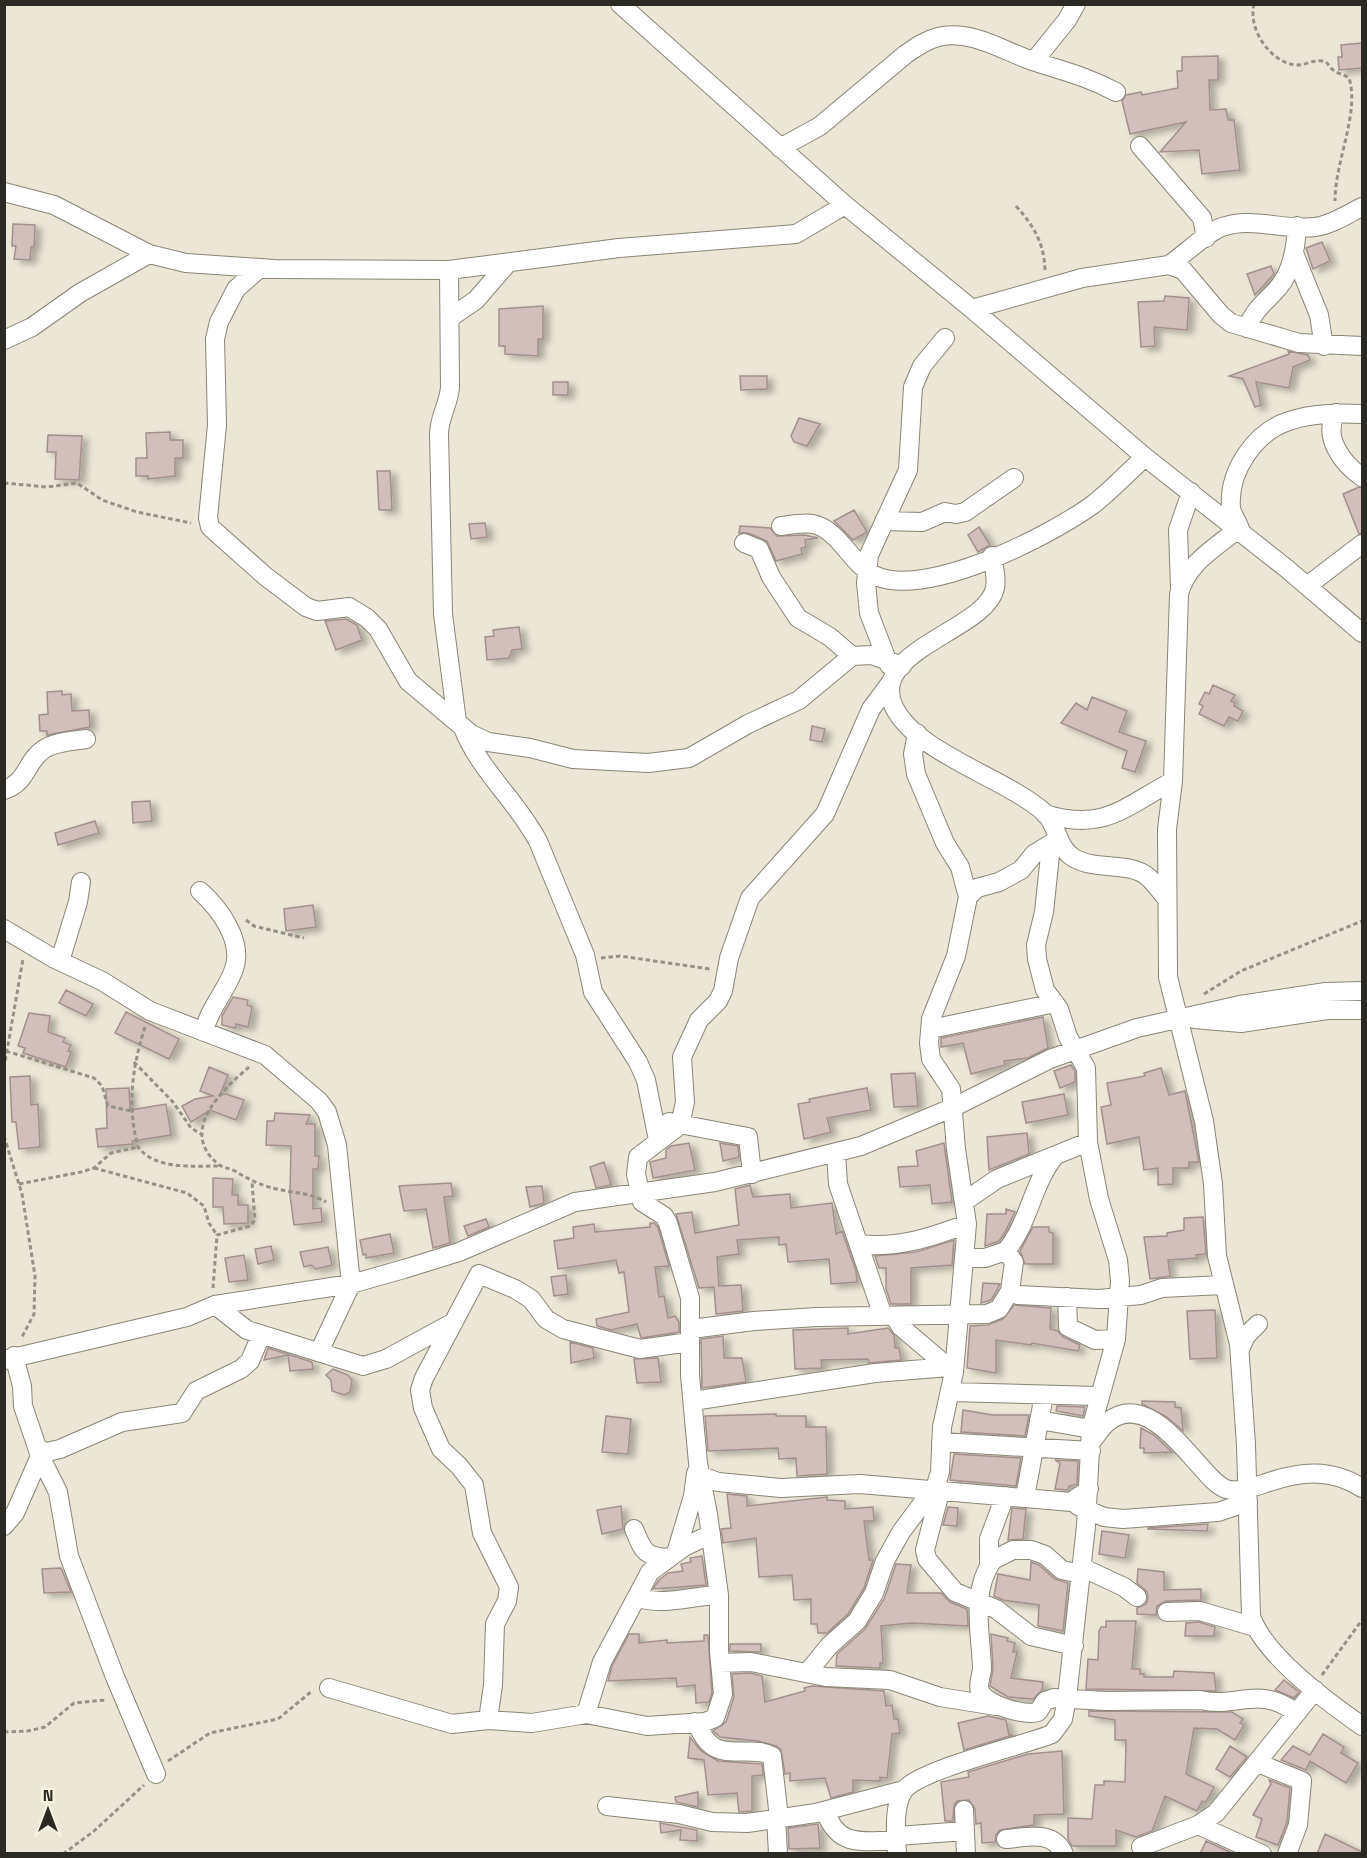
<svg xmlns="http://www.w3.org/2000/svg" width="1367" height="1858" font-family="'Space Grotesk',sans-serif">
<defs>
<filter id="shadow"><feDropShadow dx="6" dy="3.5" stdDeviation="3" flood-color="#0004"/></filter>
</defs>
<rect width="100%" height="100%" fill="#ebe6d5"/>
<!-- building -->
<path fill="#d2beba" stroke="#a3908d" stroke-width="1.5" filter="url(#shadow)" d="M1362 43V68L1339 70 1338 57H1342L1341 45Z
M1218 56V80H1209L1210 110 1226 109 1228 120H1234L1240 170 1202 174 1199 150 1160 152 1186 122 1130 134 1122 101 1126 95 1141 92 1142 95 1178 88 1177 71H1182V57Z
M13 224 35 225 34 247H31L30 260 14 259 16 246H12Z
M1322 242 1330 261 1313 269 1306 248Z
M1271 266 1274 274 1255 295 1247 274Z
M1165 296 1189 298 1187 330 1154 327 1155 346 1141 347 1138 302 1164 301Z
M543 306V339H538V356L505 354V346H499V309Z
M1288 351 1308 355 1310 360 1293 367 1289 388 1256 382 1261 405 1255 407 1243 379 1229 376 1289 354Z
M740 376H767V389L741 390Z
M553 382H568V395H553Z
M799 418 820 424 807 446 794 442 791 436Z
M170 432V440H183V458H175V476L148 479V476H136V458H147L146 433Z
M48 435 82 436 79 480 55 479 56 452H47Z
M377 471H390L392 510H379Z
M1359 487 1362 488V533L1359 534 1343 494Z
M854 510 867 532 853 540 834 521Z
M485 523 487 537 471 539 469 524Z
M740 526 770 528 777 536 805 535 818 538 805 540 806 547 801 548 802 554 776 561 767 541 748 533H739Z
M979 527 990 545 978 552 968 535Z
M346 619 357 625 362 640 336 650 325 621Z
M519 627 522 649 512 650 509 658 487 660 485 637 494 636 493 630Z
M1213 685 1235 695 1231 701 1235 703 1234 706 1243 711 1238 721 1229 717 1224 726 1199 714 1203 706 1199 704 1205 692 1209 694Z
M62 691V695L71 694 72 711 89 710 90 727 47 735V731H40L39 715 48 714 47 692Z
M1092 697 1127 711 1119 732 1146 741 1135 772 1122 768 1127 751 1061 723 1076 703 1087 710Z
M812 726 825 729 822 742 810 740Z
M150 801 152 821 133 823 132 802Z
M95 821 99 833 58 845 55 833Z
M313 905 316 927 286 931 284 909Z
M66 990 93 1004 86 1016 59 1003Z
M233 997 248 1000 247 1005 252 1007 248 1027 236 1024 235 1028 222 1025V1016Z
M126 1012 179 1039 169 1059 115 1033Z
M29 1013 50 1016 48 1032 65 1038 63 1042 71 1045 68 1051 71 1052 66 1067 23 1053 25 1048 18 1046Z
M1043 1017 1048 1048 1028 1058 1004 1061 1005 1065 971 1074 963 1043 941 1047V1038Z
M1071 1065 1075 1071V1082L1060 1088 1054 1071Z
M209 1067 228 1075 220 1095 226 1094 244 1100 236 1120 210 1110 191 1122 182 1106 195 1099 213 1096 200 1091Z
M1161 1068 1169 1095 1185 1091 1199 1162H1189V1168H1173V1184L1158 1185V1168L1144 1170 1139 1137 1107 1144 1101 1107 1111 1105 1107 1083 1145 1076 1144 1073Z
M915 1073 918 1106 894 1107 891 1074Z
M30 1076 31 1105 38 1104 40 1147 19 1149 16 1122H12L10 1077Z
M129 1088 130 1110 166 1104 171 1135 132 1141 133 1144 98 1147 96 1129 107 1128 106 1089Z
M867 1088 871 1110 827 1118 831 1132 804 1139 798 1104 810 1102 809 1099Z
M1064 1094 1068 1115 1026 1123 1022 1102Z
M275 1113 310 1115 306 1124H315V1156H319L318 1169H313V1209L321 1208 322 1222 294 1225 290 1195 291 1146 266 1145 267 1121H274Z
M1027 1133 1029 1154 989 1170 987 1137Z
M689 1143 695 1170 653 1178 650 1162 666 1158V1150L671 1146Z
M720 1143 738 1146 739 1157 723 1161Z
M944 1143 952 1202 932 1204 930 1185 900 1187 898 1167 918 1166 916 1151Z
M604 1162 611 1185 596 1188 590 1167Z
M213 1178 233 1179 232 1195H238V1205H248V1223L224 1224 223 1207H213Z
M451 1183 453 1196 444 1197 450 1243 433 1248 426 1209 404 1211 399 1186Z
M750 1185 753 1197 790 1194 791 1208 832 1203 836 1234 842 1231 856 1271 857 1282 831 1284 829 1259 788 1262 786 1244 779 1245V1237L737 1240 739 1254 717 1257 719 1286 741 1285 743 1311 716 1314 714 1287 699 1288 676 1214 692 1212 695 1233 739 1225 735 1189Z
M542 1186 544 1203 530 1207 526 1187Z
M1006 1209 1015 1212 1004 1234 999 1241 985 1246 987 1214H1006Z
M1203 1217 1206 1254 1196 1255 1197 1258 1168 1260 1170 1276 1150 1279 1144 1237 1167 1236V1233L1184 1230V1218Z
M486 1219 489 1227 468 1236 464 1226Z
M650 1223H654L658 1227 669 1266 655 1267 659 1297 664 1296 668 1318 675 1316 679 1322V1332L641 1338 637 1324 611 1330 597 1326 596 1319 629 1312 624 1272 619 1273 616 1260 558 1269 554 1241 574 1238 573 1227 594 1224 595 1232 650 1227Z
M1033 1227H1049V1232L1053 1233V1264H1025L1020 1251Z
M390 1234 394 1253 366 1258V1254L363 1255 360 1240Z
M954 1240 952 1265 911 1268V1304H891L886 1289V1268H879L875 1256 916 1252Z
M271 1246 274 1260 258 1264 255 1249Z
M328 1247 332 1265 316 1269 311 1265 304 1267 300 1252Z
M244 1255 248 1280 229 1282 225 1258Z
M566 1275 568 1294 554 1296 551 1277Z
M983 1283 1000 1284 991 1300 981 1303Z
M1014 1305 1051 1308 1050 1329 1058 1331 1063 1337 1080 1345 1078 1351 1032 1343 1031 1345 996 1340V1373L967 1368 970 1326 988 1325 1003 1319Z
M1215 1310 1217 1358 1190 1359 1187 1311Z
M848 1328V1334L888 1328 894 1335 895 1348H899L901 1360 869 1363 868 1359 821 1360 822 1368 795 1369 793 1330Z
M723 1336 724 1358H742L746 1382 702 1388 701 1339Z
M570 1342 593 1348 594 1358 571 1363Z
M268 1348 312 1362 313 1369 290 1371 288 1355 264 1360Z
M658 1358 661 1382 637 1383 634 1359Z
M333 1369 348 1375 352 1380 350 1392 344 1395 332 1391 331 1380 326 1375Z
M1142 1401 1175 1402V1407L1181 1408 1183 1431 1167 1417 1142 1404Z
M1057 1406 1085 1407 1083 1416 1056 1411Z
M963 1410 992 1415H1029L1025 1436 961 1432Z
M776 1414V1416H806V1427H826L827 1474 797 1476 796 1458 779 1459 778 1448 708 1451 705 1416Z
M606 1416 631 1419 628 1454 602 1452Z
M1141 1428 1154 1435 1172 1452 1144 1453V1448H1140Z
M954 1454 1021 1458 1016 1486 950 1480Z
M1055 1460 1078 1461 1077 1484 1069 1486 1068 1490 1055 1489 1060 1463Z
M727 1494 747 1496V1506L827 1497V1500L845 1501V1509L873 1507 874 1521H864L869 1560H873L864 1588 848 1614 827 1633H818L817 1624H811V1599L794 1600 792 1575 759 1577 756 1538 723 1543 721 1529 731 1528Z
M621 1506 623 1529 602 1534 597 1510Z
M948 1507 958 1508 957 1526 943 1525Z
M1012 1508 1026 1509 1023 1539 1008 1540Z
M1208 1524 1207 1531 1148 1529V1528Z
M1102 1531 1129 1535 1125 1558 1099 1554Z
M702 1556 706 1585 653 1589 659 1580 668 1573 683 1571 681 1564 691 1562 690 1558Z
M1031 1562 1039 1565 1055 1579 1068 1583 1063 1631 1038 1626 1039 1605 1003 1600 994 1596 998 1574 1030 1580Z
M896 1564 911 1565 907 1593H941L950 1602 967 1609 968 1626 911 1623 881 1626 883 1663H880V1668L836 1666 837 1654 865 1629 884 1599Z
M61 1568 71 1592 44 1593 42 1569Z
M1138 1569 1164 1572V1590L1201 1589V1600L1166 1601 1157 1606 1156 1615 1137 1614V1608L1146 1604 1148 1598 1147 1592 1137 1583Z
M1106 1621H1136L1132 1669H1140V1674H1144V1677H1173L1174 1671 1214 1673 1216 1691 1086 1689 1088 1659 1098 1660 1099 1631 1101 1627H1106Z
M1199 1622 1215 1627 1214 1636H1185L1186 1623Z
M629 1634H639V1643L667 1640V1643L704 1641V1635H708L712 1693 709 1702 696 1703 695 1685 677 1687 676 1678 608 1681 612 1666Z
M991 1634 1008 1638 1007 1641 1015 1643 1013 1652H1017L1011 1678 1043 1682 1042 1690 1033 1699 1008 1697 990 1686 993 1668Z
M730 1644H761V1652L730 1651Z
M750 1673 762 1676 765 1702 805 1691 804 1688 812 1686 884 1691 886 1706 892 1705 894 1719H898L900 1733 892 1734 887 1778 880 1777V1781L853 1780V1792L831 1798 825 1778 790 1781V1773L785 1774 781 1750 776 1746 758 1741 720 1737 713 1731 726 1722 734 1697 732 1674Z
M1284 1680 1299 1692 1294 1698 1275 1690Z
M1089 1711 1232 1712 1243 1719 1240 1723 1244 1725 1235 1740 1217 1729 1194 1728 1186 1774 1214 1787 1206 1802 1202 1801 1197 1811 1165 1796 1152 1831 1136 1837 1116 1830V1846H1072L1068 1839V1818L1092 1819 1095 1785H1104V1781L1125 1782 1126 1740H1115V1720L1089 1716Z
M988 1716 1006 1720 1009 1735H1013L964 1750 958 1723Z
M1323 1734 1344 1747 1341 1753 1358 1763 1346 1783 1310 1761 1306 1770 1281 1760 1293 1746 1310 1755Z
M690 1737 701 1751 718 1761 762 1764 763 1775 752 1776V1811L739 1812 737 1793 708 1795 704 1760 688 1758Z
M1230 1746 1247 1757 1230 1777 1216 1769Z
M1062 1751 1064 1814 1034 1815V1825L1000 1830 996 1835 995 1842 982 1843 981 1823 976 1824 975 1809 969 1800 957 1801 954 1805 953 1821H945L941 1782 969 1777 968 1772 1028 1754Z
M1269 1780 1290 1788 1287 1822 1278 1845 1256 1837 1262 1819 1253 1815 1271 1784Z
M698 1792V1807L676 1802 675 1797Z
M660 1823 697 1830V1841L680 1840 681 1830 661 1833Z
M818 1824 820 1848 789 1849 788 1828Z
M1325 1834 1362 1852V1854H1317Z
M1206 1841 1234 1854H1200Z"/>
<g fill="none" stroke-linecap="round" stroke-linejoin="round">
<defs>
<path id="minor" d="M620 4 845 205 972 309 1145 457 1286 568 1362 633
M1034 61 1067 20 1076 4
M1140 146 1202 218 1206 238
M780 148 820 126 906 54C916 47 926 40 938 37 970 29 1002 50 1030 60 1062 71 1084 75 1116 92
M4 192 54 205 149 254 186 263 274 269 449 270 619 248 796 234 845 205
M1294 253 1319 315 1324 346
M1169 265C1184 255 1207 232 1222 227 1251 216 1285 231 1315 227 1331 225 1348 214 1362 207
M260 268 236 289 219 322 215 339 217 425 208 518 210 527 265 576 306 607 317 611 349 607 367 618 378 629 408 681 471 734 488 742 530 748 573 759 648 763 689 758 748 724 799 700 852 656 872 655 902 666
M449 270 450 387C449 404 439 417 439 434L443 614 457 722
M972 309 1082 278 1169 265 1183 270 1221 315 1231 323 1299 343 1362 346
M451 317 476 300 507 264
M1247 328C1254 309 1266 302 1278 288 1292 272 1296 247 1297 226
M4 340 32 327 80 293 149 254
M1336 413C1322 437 1343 464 1362 477
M884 521 922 522 945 512 956 514 965 512 1014 478
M781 526C791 525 803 522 813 524 840 530 851 565 876 576 928 598 1047 537 1091 506 1110 492 1127 473 1145 457
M1238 529C1215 548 1187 563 1179 594L1173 781 1167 829 1168 977 1204 1121 1213 1184 1217 1256 1239 1344 1246 1445 1251 1616C1264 1655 1329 1703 1362 1726
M1240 529C1238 523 1232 514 1231 508 1228 471 1255 432 1289 421 1313 413 1338 413 1362 414
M744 543 759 549 771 577 798 618 830 637 852 656
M992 556C994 566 997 578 995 588 987 630 867 650 894 707 916 753 1006 778 1045 813 1058 826 1057 848 1074 858 1096 871 1129 861 1148 877 1155 883 1160 891 1166 898
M1307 586 1362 544
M1180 587 1178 530 1191 492
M889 665 869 613 866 583 869 555 908 470 913 387 922 366 945 338
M463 728C480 771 516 800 538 841L585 955 593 992 638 1062 646 1080 658 1140
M4 790C28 782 25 762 44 749 55 742 72 741 86 739
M1045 814C1104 832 1124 807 1173 781
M200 891C219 908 244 941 234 969 226 992 209 1008 204 1032
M968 897 977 888 999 882 1021 870 1034 854 1057 840
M4 929 53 958 102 981 150 1011 265 1055 319 1101 327 1112 337 1145 351 1284 319 1352
M60 961 78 902 81 882
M1194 1019 1241 1023 1327 1010H1362
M931 1029 1055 1003
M669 1122 748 1137 752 1174
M836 1153 838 1184 883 1316
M965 1201 997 1179 1088 1142
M859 1244C898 1249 931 1237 967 1224
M1006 1251 1014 1262 1010 1291 1018 1295 1099 1299 1141 1295 1162 1288 1222 1285
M964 1258H985L1006 1251C1029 1223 1032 1185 1054 1157
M1067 1297 1068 1327 1095 1340 1116 1339
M215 1305 247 1330 363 1366 386 1359 454 1322
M894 1316 901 1327 954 1372
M691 1329 754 1321 817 1317 987 1314 999 1309 1010 1291
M1240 1349 1246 1336 1258 1324
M4 1360 187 1317 215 1305 351 1284 404 1269 459 1252 575 1202 715 1182 861 1146 954 1107 1050 1059 1137 1028 1240 1005 1326 992 1362 991
M950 1392 1098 1396
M693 1401 875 1373 949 1367
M1039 1420 1091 1429
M941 1442 1091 1451
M1091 1442C1097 1435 1102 1426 1109 1421 1144 1394 1181 1446 1202 1468 1208 1475 1216 1485 1226 1489 1238 1493 1254 1487 1266 1483 1300 1471 1331 1468 1362 1488
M39 1450 47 1452 60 1449 122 1422 182 1413 196 1391 241 1369 250 1361 261 1335
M40 1456 58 1492 69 1556 115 1677 156 1774
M702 1476 718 1482 781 1488 860 1484 1071 1502 1089 1489
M940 1492 925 1550 927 1559 955 1592 996 1609 1031 1636 1074 1646
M1025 1497 1044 1395
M1078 1506 1104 1517 1123 1519 1218 1512 1248 1502
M4 1526 15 1513 40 1456 23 1406 22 1386 14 1356
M634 1529C643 1550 643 1556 668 1558
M676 1553 693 1496 696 1473
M989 1564V1539L1005 1496
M1081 1567 1124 1587 1137 1597
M1081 1574 1062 1570 1045 1555 1031 1550H1013L993 1560C970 1592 981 1633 982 1668 982 1675 977 1684 980 1691 986 1705 1024 1716 1038 1712L1045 1701 1054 1698 1106 1701 1200 1700C1239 1709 1257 1684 1297 1713
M638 1598C666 1606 690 1596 719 1595
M1167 1612 1200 1611 1255 1627
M720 1663 751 1662 826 1677 890 1680 940 1697 996 1706
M807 1673 829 1646 857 1621 874 1593 885 1561 901 1532 936 1485 940 1472 942 1427 954 1372 967 1224 956 1149 951 1089 931 1059 929 1043 931 1019 956 956 968 897 960 867 945 843 916 774 913 754 917 733
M329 1688 452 1724 488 1720 532 1723 586 1714 647 1726 705 1722 715 1718 723 1694 719 1651V1595L708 1514 698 1463 690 1375V1298L668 1223 664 1216 642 1202 636 1174 638 1157 680 1125 685 1102 682 1057 699 1020 718 1001 723 991 729 958 750 898 825 814 871 709 891 682
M586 1714 602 1662 650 1572 684 1547 711 1534
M488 1720 493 1685 495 1624 507 1601 509 1587 482 1533 474 1485 459 1466 441 1449 423 1408 420 1390 424 1378 479 1274 515 1289 531 1299 546 1319 563 1329 640 1349 690 1342
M695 1722C699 1728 703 1737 708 1742 724 1760 754 1745 772 1756L779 1818
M1258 1763 1302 1781 1298 1825 1287 1854
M607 1806 679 1814 712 1822 747 1823 816 1813 904 1790
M964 1810 966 1854
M825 1811C839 1849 862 1840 897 1841
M776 1818 778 1854
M1198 1825 1262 1854
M897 1836 965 1831
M1006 1839C1029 1837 1053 1830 1064 1854
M1141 1847 1198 1825 1216 1813 1315 1690
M897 1854C896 1835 893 1805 904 1790 921 1769 1022 1746 1052 1734L1063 1719 1067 1698 1086 1526 1091 1429 1116 1339 1120 1281 1118 1260 1099 1199 1088 1142 1086 1068 1068 1037 1059 1009 1045 990 1037 959 1036 945 1044 912 1051 846"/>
</defs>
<!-- minor casing -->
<use href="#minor" stroke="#898676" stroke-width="20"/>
<!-- path -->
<path stroke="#959185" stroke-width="3" stroke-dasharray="4.5 3" stroke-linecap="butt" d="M1254 4C1248 29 1269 61 1295 65 1305 66 1313 59 1322 61 1329 62 1328 66 1332 69 1337 74 1344 74 1349 78 1360 112 1335 161 1335 201
M1016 206C1034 226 1044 243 1045 270
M4 483 47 487 77 483 102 500 137 512 191 523
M246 920 254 926 304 938
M601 958 620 956 710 969
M1204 994 1241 971 1362 921
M145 1027C132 1067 127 1106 138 1147 155 1170 194 1166 220 1166
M6 1051 94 1078 102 1086 108 1106 131 1111
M134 1062 173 1102 191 1128 201 1134
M249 1067C222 1090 178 1131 218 1164 223 1168 229 1168 235 1171 248 1179 262 1186 277 1189 294 1193 311 1193 326 1202
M4 1068 23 959
M4 1136 22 1194 35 1276 34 1314 22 1337
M94 1168 187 1193 204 1206 209 1223 217 1235
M19 1184 81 1172 94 1168 111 1153 138 1147
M213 1288 217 1235 250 1226 255 1220 252 1182
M1322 1675 1362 1620
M4 1732 28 1731 45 1727 74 1703 106 1700
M168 1761 210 1733 278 1719 312 1691
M63 1854 94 1831 144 1785"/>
<!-- minor -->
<use href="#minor" stroke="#fff" stroke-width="18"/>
</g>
<!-- border -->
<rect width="1367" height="1858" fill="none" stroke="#2b2923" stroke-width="12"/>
<!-- north arrow -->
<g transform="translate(48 1810)" stroke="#f8f4e2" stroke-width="4.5" paint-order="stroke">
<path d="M0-4.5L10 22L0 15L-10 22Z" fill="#2b2923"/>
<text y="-9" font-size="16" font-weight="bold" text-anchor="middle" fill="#2b2923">N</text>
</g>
</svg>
